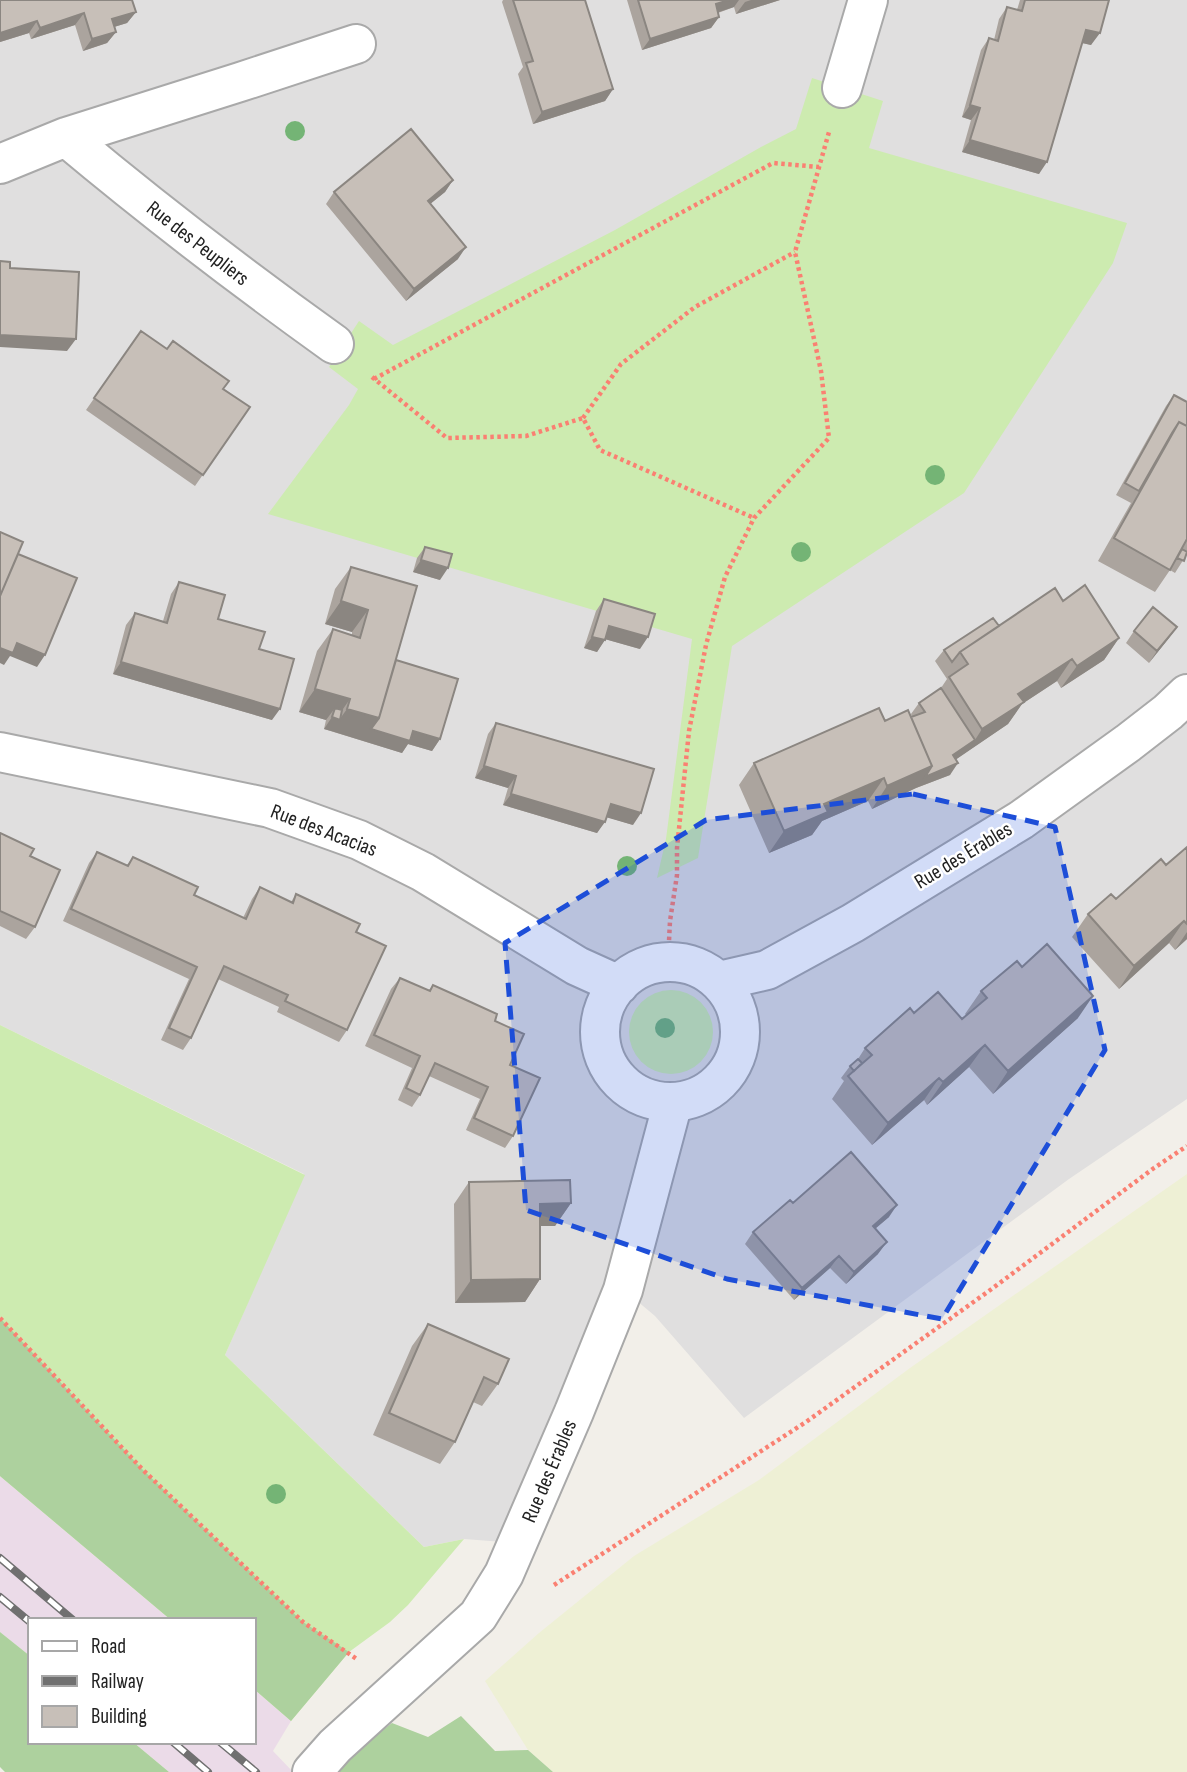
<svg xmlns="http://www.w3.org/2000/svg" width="1187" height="1772" font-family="'Sofia Sans Condensed',sans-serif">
<rect width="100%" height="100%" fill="#f2efe9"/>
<!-- residential -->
<path fill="#e0dfdf" d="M0 0H1187V1099L1069 1179 744 1418 655 1316 624 1290 518 1543 464 1539 424 1547 225 1355 304 1174 0 1025Z"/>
<!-- industrial -->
<path fill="#ebdbe8" d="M0 1476 171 1620H30V1656L0 1632Z
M254 1689 291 1721 273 1751 293 1772H169L133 1742H254Z"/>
<!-- farmland -->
<path fill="#eef0d5" d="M1187 1174V1772H553L528 1750 485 1681 539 1633 634 1556 759 1480 910 1368Z"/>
<!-- grass -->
<path fill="#cdebb0" d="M812 78 883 101 869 148 1127 223 1113 263 964 493 732 646 698 858 657 878 666 839 692 639 268 514 349 405 358 389 329 367 359 321 393 345 615 230 761 147 796 129Z
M629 1032a42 42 0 1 1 84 0a42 42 0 1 1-84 0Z
M0 1025 305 1175 225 1355 424 1547 464 1539 408 1605 390 1622 349 1652 291 1721 254 1689V1620H171L0 1476Z"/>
<!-- forest -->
<path fill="#add19e" d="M0 1318 143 1470 303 1622 349 1652 291 1721 254 1689V1620H171L0 1476Z
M0 1632 30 1656V1742H133L169 1772H5L0 1767Z
M461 1716 495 1751 528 1750 553 1772H339L361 1746 392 1723 428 1737Z"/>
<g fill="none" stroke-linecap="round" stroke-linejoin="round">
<defs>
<path id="minor" d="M842 88 868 0
M66 137C152 209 242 278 334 344
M0 164 66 137 240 82 356 44
M0 752 270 808 359 840 423 872 577 966 619 985
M600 1032a70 70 0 1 1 140 0a70 70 0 1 1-140 0Z
M719 981 767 970 853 923 1021 820 1128 743 1168 712 1187 694
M312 1772 335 1746 478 1616 504 1574 574 1412 623 1290 673 1102"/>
</defs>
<!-- minor casing -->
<use href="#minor" stroke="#a9a9a9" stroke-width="42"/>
<!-- path -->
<path stroke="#fa8072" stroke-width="4.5" stroke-dasharray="3.5 3.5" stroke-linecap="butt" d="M372 377 447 438 526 436 583 418 600 450 754 518
M374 379 773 163 819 167
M583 418 621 364 695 307 795 252
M668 961 670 921 677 875V848L689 731 706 645 725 577 754 518 829 438 821 371 795 252 829 132
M0 1318 143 1470 250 1572 303 1622 358 1660
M554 1585 806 1422 993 1288 1154 1168 1187 1146"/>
<!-- minor -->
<use href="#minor" stroke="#fff" stroke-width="38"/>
<defs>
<path id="rail" d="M0 1558 73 1620
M0 1597 30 1622
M173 1742 208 1772
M220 1742 256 1772"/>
</defs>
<!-- rail casing -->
<use href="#rail" stroke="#707070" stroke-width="8"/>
<!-- rail -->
<use href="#rail" stroke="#fff" stroke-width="5" stroke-dasharray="16" stroke-linecap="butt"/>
</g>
<!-- trees -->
<g fill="#74b475">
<circle cx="295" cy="131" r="10"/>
<circle cx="935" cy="475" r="10"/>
<circle cx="801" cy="552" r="10"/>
<circle cx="627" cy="866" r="10"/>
<circle cx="665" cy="1028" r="10"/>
<circle cx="276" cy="1494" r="10"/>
</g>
<!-- wall -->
<path fill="#aba49e" d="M0 0 136 12 127 23 114 27 116 32 107 43 83 51 75 25 31 39 29 33 0 42Z
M503 0H585L613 89 605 101 533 124 518 74 523 67 502 2Z
M627 0H780L736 14 734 7 718 13 719 17 711 28 642 50Z
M1020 0H1109L1091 45 1082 43 1039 174 962 152 971 120 962 117 981 50 989 38 994 40 999 19 1007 7 1017 10Z
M453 180 445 192 430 204 458 259 406 301 326 204 334 192Z
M141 331 250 407 195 486 86 410Z
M1174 395 1187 402V554L1175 573 1170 570 1155 592 1098 561 1131 503 1116 495 1166 406Z
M425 547 440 580 413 572 417 558Z
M351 567 396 660 440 739 432 751 408 744 402 753 324 729 326 720 299 712 317 651 333 629 352 635V632L325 624 335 589Z
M179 582 218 619 259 649 272 720 113 674 126 625 135 613 163 621 171 594Z
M604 599 640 649 605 639 597 652 584 648 596 611Z
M1063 601 1119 638 1104 660 1061 688 1057 681 1022 704 1008 724 956 759 950 775 916 788 872 809 868 801 822 821 812 835 769 853 739 785 754 763 885 721 912 717 911 714 919 703 941 688 947 679 935 661 944 650 999 626Z
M1177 627 1149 663 1126 643 1134 631Z
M496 723 633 825 607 817 597 833 503 805 508 788 475 778 488 734Z
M0 833 30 856 35 927 26 939 0 926Z
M1187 847V939L1175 950 1169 943 1119 989 1072 937 1088 914 1116 899 1166 865Z
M97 852 127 865 133 857 194 895 243 918 252 899 260 887 291 902 296 894 356 932 347 1030 339 1042 277 1012 279 1007 218 979 191 1038 183 1050 161 1040 189 979 63 921 89 863Z
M1022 967 1078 1018 993 1094 969 1067 927 1105 924 1100 872 1145 832 1099 844 1081 841 1078 850 1066 858 1059 865 1048 914 1013 962 1019 967 1016 965 1014 981 991Z
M400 978 429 991 433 985 495 1021 510 1065 513 1136 505 1148 466 1130 480 1099 429 1076 420 1095 412 1107 398 1100 412 1068 365 1046 391 989Z
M469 1182 571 1203 555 1226H540V1279L525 1302 455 1303 454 1204Z
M793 1203 889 1217 875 1229 878 1254 846 1284 830 1268 794 1300 745 1244 753 1232Z
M428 1324 498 1384 482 1406 473 1402 455 1442 440 1464 373 1435 412 1346Z"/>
<!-- shaded-wall -->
<path fill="#8b8681" d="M729 0H739L734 7 707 16 716 4Z
M751 0H780L736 14 745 2Z
M136 12 127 23 104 30 112 19Z
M84 13 75 25 31 39 40 28Z
M719 17 711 28 642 50 650 39Z
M37 21 29 33 0 42V33Z
M1086 30 1100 33 1091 45 1078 42Z
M116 32 107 43 83 51 92 39Z
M613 89 605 101 533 124 542 112Z
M970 105 980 108 971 120 962 117Z
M970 140 1047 162 1039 174 962 152Z
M453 180 445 192 419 213 428 201Z
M466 247 458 259 406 301 414 289Z
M0 335 76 339 67 351 0 347Z
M421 560 448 568 440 580 413 572Z
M341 601 368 610 352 632 325 624Z
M609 626 648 637 640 649 601 638Z
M1177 627 1169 638 1149 663 1157 651Z
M592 637 605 640 597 652 584 648Z
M1119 638 1104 660 1061 688 1077 666Z
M17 643 45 655 37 667 10 656 4 665 0 663V648Z
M1072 659 1057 681 1022 704 1008 724 945 767 953 755 975 740 982 729 1018 694Z
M121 662 280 709 272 720 113 674Z
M315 689 350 699 336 719 340 720 331 731 324 729 332 717 335 708 326 720 299 712Z
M347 709 379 718 413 731 440 739 432 751 408 744 402 753 331 731Z
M958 763 950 775 916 788 872 809 887 786 932 766Z
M484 766 516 776 508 788 475 778Z
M884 778 868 801 822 821 812 835 769 853 784 831 824 804Z
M511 794 605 822 597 833 503 805Z
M611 804 641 813 633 825 602 816Z
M1184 921 1169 943 1119 989 1134 966Z
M1187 932V939L1175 950Z
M1093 996 1078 1018 993 1094 1008 1071Z
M985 1045 969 1067 927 1105 943 1082Z
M939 1078 924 1100 872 1145 888 1123Z
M571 1203 555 1226H524L540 1204Z
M897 1205 889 1217 864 1238 873 1226Z
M887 1242 878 1254 846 1284 854 1272Z
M839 1256 830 1268 794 1300 802 1288Z
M540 1279 525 1302 455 1303 471 1280Z"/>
<!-- building -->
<path fill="#c7bfb8" stroke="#8b8681" stroke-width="2" d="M0 0H132L136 12 112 19 116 32 92 39 84 13 40 28 37 21 0 33Z
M513 0H585L613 89 542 112 526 63 533 61Z
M638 0H729L716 4 719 17 650 39Z
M1025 0H1109L1100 33 1086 30 1047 162 970 140 980 108 970 105 989 38 998 41 1007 7 1022 11Z
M411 129 453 180 428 201 466 247 414 289 334 192Z
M0 261 10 262V268L79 272 76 339 0 335Z
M141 331 167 349 173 341 202 362 229 381 223 389 250 407 203 475 94 398Z
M1174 395 1187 402V426L1179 422 1172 433 1139 491 1125 483Z
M1179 422 1187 426V539L1170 570 1114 538Z
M0 532 23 542 0 596Z
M425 547 452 554 448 568 421 560Z
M1182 549 1187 552 1184 561 1177 558Z
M18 554 77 578 45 655 17 643 13 653 0 648V596Z
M351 567 417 586 379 718 347 709 350 699 315 689 333 629 360 638 368 610 341 601Z
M179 582 225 595 218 619 265 632 259 649 294 659 280 709 121 662 135 613 167 623Z
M1085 585 1119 638 1077 666 1072 659 1018 694 1024 702 982 729 949 677 968 664 960 652 1055 588 1063 601Z
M604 599 655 614 648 637 609 626 605 640 592 637Z
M1153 607 1177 627 1157 651 1134 631Z
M993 618 999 626 960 652 952 662 944 650Z
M396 660 458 679 440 739 413 731 410 741 371 729 379 718Z
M941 688 975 740 953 755 958 763 925 777 932 766 911 717 925 712 919 703Z
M335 708 342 710 340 720 332 717Z
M879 708 885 721 908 710 932 766 887 786 884 778 824 804 828 812 784 831 754 763Z
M496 723 654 769 641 813 611 804 605 822 511 794 516 776 484 766Z
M0 833 34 849 30 856 60 870 35 927 0 911Z
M1187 847V924L1184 921 1134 966 1088 914 1111 894 1116 899 1161 859 1166 865Z
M97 852 128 866 133 857 198 887 194 895 246 919 260 887 293 903 296 894 360 924 356 932 386 946 347 1030 285 1001 288 995 224 966 191 1038 169 1028 197 967 71 909Z
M1047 944 1093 996 1008 1071 985 1045 943 1082 939 1078 888 1123 848 1076 872 1055 865 1048 910 1008 914 1013 938 992 962 1019 987 998 981 991 1017 961 1022 967Z
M400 978 430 991 433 985 464 999 497 1014 495 1021 524 1034 510 1065 540 1078 513 1136 474 1118 488 1087 435 1063 420 1095 406 1088 420 1056 374 1035Z
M858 1059 862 1063 854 1071 850 1066Z
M851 1152 897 1205 873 1226 887 1242 854 1272 839 1256 802 1288 753 1232 790 1200 793 1203Z
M570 1180 571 1203 540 1204V1279L471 1280 469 1182Z
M428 1324 509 1359 498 1384 484 1377 455 1442 389 1413Z"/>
<!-- marked area -->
<path fill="#1d4ed8" fill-opacity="0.2" stroke="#1d4ed8" stroke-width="5" stroke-dasharray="14 9" stroke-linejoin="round" d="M913 794 1055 827 1105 1050 942 1319 727 1279 526 1210 505 943 706 820Z"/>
<g text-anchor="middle" stroke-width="5" stroke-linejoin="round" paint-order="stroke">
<!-- street labels -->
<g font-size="21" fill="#222" stroke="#fff">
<text transform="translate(198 243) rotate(38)" y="7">Rue des Peupliers</text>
<text transform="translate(324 830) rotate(21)" y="7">Rue des Acacias</text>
<text transform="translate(963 855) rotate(-31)" y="7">Rue des Érables</text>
<text transform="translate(549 1471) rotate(-67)" y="7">Rue des Érables</text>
</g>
</g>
<!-- legend -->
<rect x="28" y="1618" width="228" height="126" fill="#ffffff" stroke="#a7a7a7" stroke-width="2"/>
<rect x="42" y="1641" width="35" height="10" fill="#ffffff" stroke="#a7a7a7" stroke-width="2"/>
<text x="91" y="1653" font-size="21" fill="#222222">Road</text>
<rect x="42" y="1676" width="35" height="10" fill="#707070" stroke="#a7a7a7" stroke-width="2"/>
<text x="91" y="1688" font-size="21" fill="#222222">Railway</text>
<rect x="42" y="1706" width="35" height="21" fill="#c7bfb8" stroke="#a7a7a7" stroke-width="2"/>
<text x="91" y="1723" font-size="21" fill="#222222">Building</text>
</svg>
